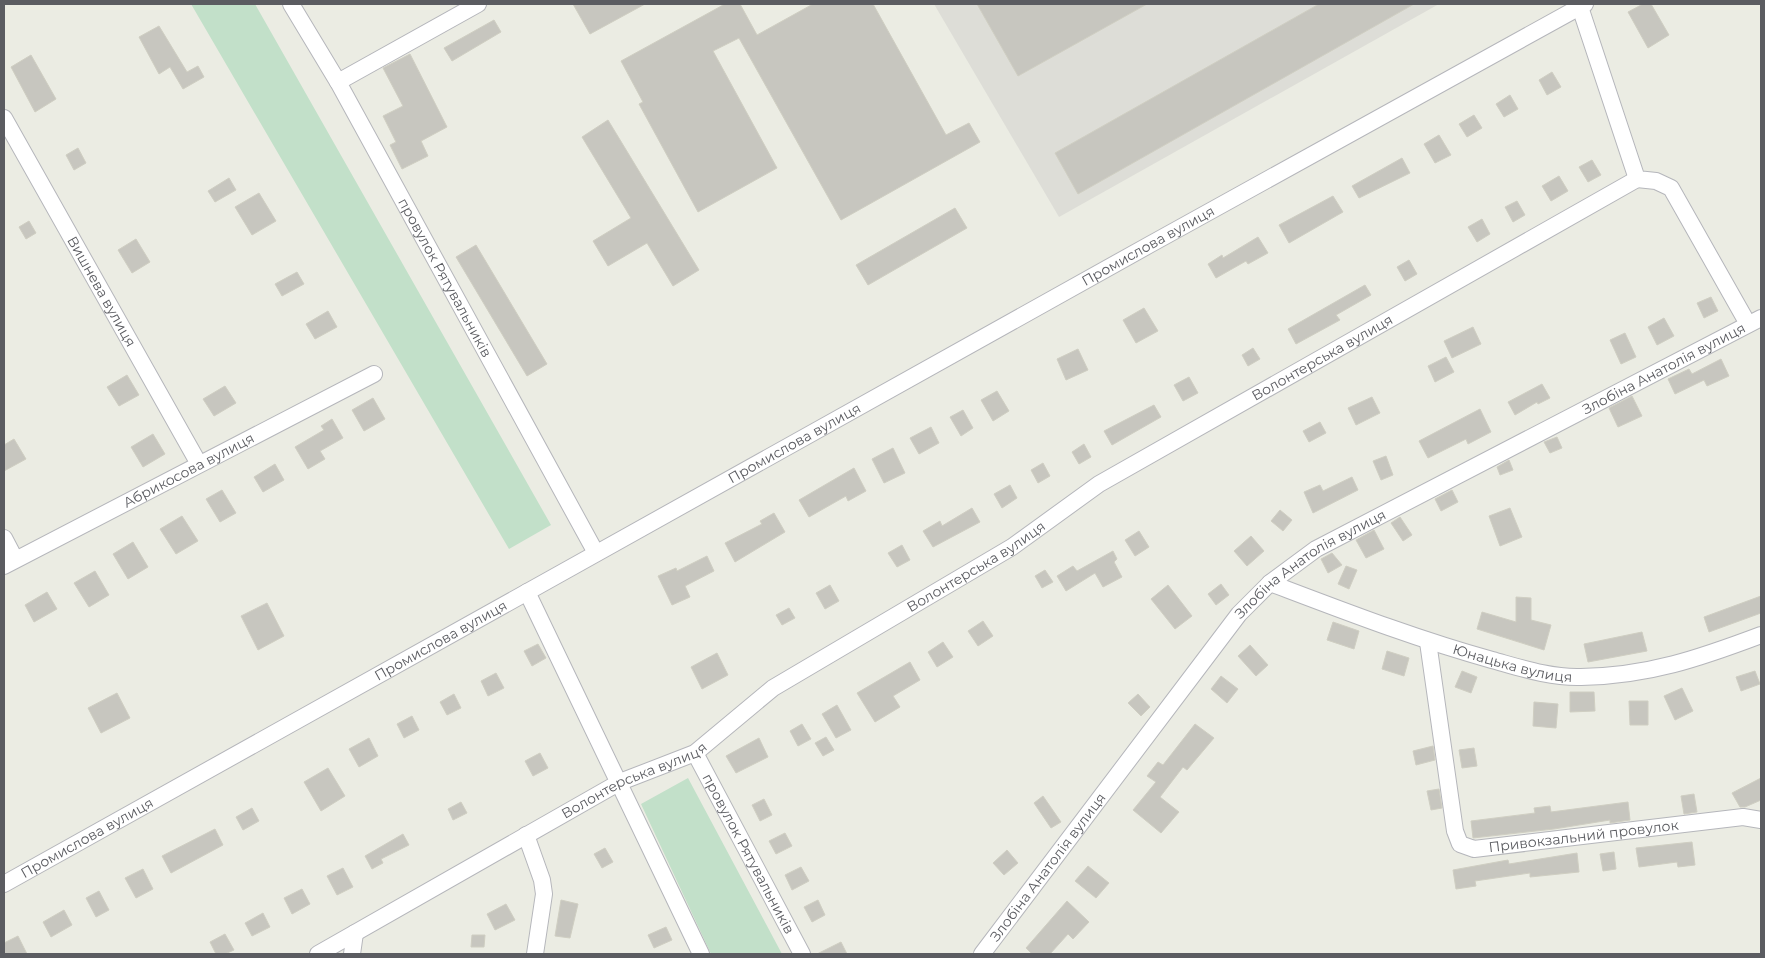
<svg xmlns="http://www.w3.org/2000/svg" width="1765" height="958" font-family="Montserrat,sans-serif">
<rect width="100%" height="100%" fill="#ebece3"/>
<!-- industrial -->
<path fill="#ddddd7" d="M934 4H1439L1059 217Z"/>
<!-- green -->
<path fill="#c2e0c9" d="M191 4H255L551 525 509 549Z
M688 778 782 954H711L641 804Z"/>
<!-- building -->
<path fill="#c7c6bf" stroke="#cfcec2" d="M573 4H645L590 34Z
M725 4H740L757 35 813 4H873L946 135 969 123 980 142 841 220 739 38 713 51 777 168 698 212 639 104 643 102 621 61Z
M977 4H1147L1018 76Z
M1319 4H1414L1078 194 1055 153Z
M1643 4H1651L1669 35 1648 48 1628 12Z
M494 20 501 32 452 61 444 48Z
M159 26 187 72 198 66 204 77 183 89 170 67 159 74 139 37Z
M410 54 447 127 421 141 428 156 402 169 390 145 396 142 383 116 403 106 383 68Z
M31 55 56 99 35 112 11 67Z
M1552 72 1561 87 1547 95 1539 80Z
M1510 95 1518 109 1504 117 1496 104Z
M1474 115 1482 128 1467 137 1459 124Z
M608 120 699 270 673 286 647 243 608 266 593 241 631 218 582 137Z
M1439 135 1451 155 1435 163 1424 144Z
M78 148 86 163 74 170 66 155Z
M1402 158 1410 173 1359 198 1352 186Z
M1592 160 1601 175 1588 182 1579 167Z
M1559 176 1568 191 1551 201 1542 186Z
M229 178 236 190 215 202 208 191Z
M259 193 276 221 252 235 235 207Z
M1333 196 1343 212 1289 243 1279 225Z
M1517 201 1525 215 1513 222 1505 207Z
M955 208 967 228 868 285 856 265Z
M1482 219 1490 234 1477 242 1468 227Z
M29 221 36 233 26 239 19 227Z
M1258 237 1268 253 1248 264 1246 261 1216 278 1208 264 1222 255 1223 258Z
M136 239 150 262 132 273 118 250Z
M476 245 547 364 527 376 456 257Z
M1409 260 1417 274 1405 281 1397 267Z
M297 272 304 284 282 296 275 284Z
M1365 285 1371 295 1336 315 1340 320 1296 344 1288 329Z
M1711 297 1718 311 1704 318 1697 303Z
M1144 308 1158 331 1136 343 1123 320Z
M328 311 337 327 315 339 306 324Z
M1664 318 1674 336 1657 345 1648 327Z
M1473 327 1481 344 1452 358 1444 341Z
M1625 333 1636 357 1621 364 1610 340Z
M1253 348 1260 359 1248 366 1242 355Z
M1078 349 1088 370 1066 380 1057 359Z
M1446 357 1454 372 1435 382 1428 366Z
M1721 359 1729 376 1707 386 1704 380 1675 394 1668 379 1689 369 1692 374Z
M127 375 139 395 119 406 107 387Z
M1189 377 1198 393 1183 401 1174 385Z
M1542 384 1550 398 1538 404 1537 402 1515 415 1508 402Z
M225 386 236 403 214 416 203 399Z
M997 391 1009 411 993 421 981 400Z
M1632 396 1642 416 1618 427 1609 408Z
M1372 397 1380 413 1356 425 1348 408Z
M373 398 385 419 364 431 352 410Z
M1154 405 1161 417 1112 445 1104 431Z
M1480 409 1491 432 1468 444 1466 439 1428 458 1419 441Z
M963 410 973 428 961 436 950 417Z
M332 419 343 438 320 451 325 459 308 469 295 447 324 430 321 426Z
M1320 422 1326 433 1309 442 1303 431Z
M931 427 939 443 919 454 910 438Z
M153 434 165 454 143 467 131 447Z
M1557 437 1562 448 1550 453 1544 442Z
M14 439 26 459 4 471V445Z
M1084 444 1091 457 1079 464 1072 452Z
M893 448 905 473 884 483 872 459Z
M1386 456 1393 475 1381 480 1373 461Z
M1509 460 1513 470 1500 475 1497 467Z
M1043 463 1050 476 1038 483 1031 470Z
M275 464 284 480 263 492 254 477Z
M854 468 866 491 848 501 846 496 809 517 799 500Z
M1352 477 1358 490 1313 513 1304 492 1320 485 1323 491Z
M1010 485 1017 498 1002 508 994 494Z
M222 490 236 513 220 522 206 499Z
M1452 490 1458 502 1441 511 1435 499Z
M972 508 980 522 933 547 923 531 940 521 942 526Z
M1510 508 1522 537 1500 546 1489 516Z
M1280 510 1292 520 1283 531 1271 521Z
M774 513 785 532 735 562 725 543 762 524 760 521Z
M182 516 198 541 176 554 160 529Z
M1400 517 1412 535 1403 541 1391 523Z
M1374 530 1384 549 1366 558 1356 540Z
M1139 531 1149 547 1135 556 1125 540Z
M1251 536 1264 551 1247 566 1234 551Z
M133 542 148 567 128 579 113 554Z
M902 545 910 560 897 567 888 553Z
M1113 551 1117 559 1114 562 1122 577 1103 587 1095 573 1066 591 1057 576 1073 566 1077 571Z
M1332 553 1342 565 1328 573 1321 559Z
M707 556 714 571 685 586 690 597 672 605 658 576 676 568 677 571Z
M1346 566 1357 570 1349 589 1338 584Z
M1045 570 1053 582 1042 588 1035 576Z
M95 571 109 595 89 607 74 583Z
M1221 584 1229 595 1216 605 1208 594Z
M830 585 839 601 825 609 816 593Z
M1168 585 1192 616 1175 629 1151 599Z
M47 592 57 609 34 622 25 605Z
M1761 596V613L1709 632 1704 617Z
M1516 597 1531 598V620L1551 625 1544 650 1477 629 1482 612 1516 622Z
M267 603 284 636 258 650 241 616Z
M789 608 795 618 782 625 776 615Z
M983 621 993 636 978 646 968 631Z
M1333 622 1359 631 1354 649 1327 640Z
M1642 632 1647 651 1588 662 1584 644Z
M943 642 953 657 937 667 928 652Z
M538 644 546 658 532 666 524 651Z
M1250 645 1268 665 1256 676 1238 656Z
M1387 651 1409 658 1404 676 1382 669Z
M717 653 728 675 702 689 691 667Z
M910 662 920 680 893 696 900 707 875 722 857 693Z
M1462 671 1477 677 1471 693 1455 687Z
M1755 671 1760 684 1741 691 1736 677Z
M496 673 504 688 488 696 481 681Z
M1221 676 1238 689 1227 703 1211 689Z
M1682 688 1693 711 1675 720 1664 696Z
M1570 692H1594L1595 711 1570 712Z
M117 693 130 718 101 733 88 708Z
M454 694 461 708 447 715 440 702Z
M1138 694 1150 707 1141 716 1128 703Z
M1629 701H1648V725H1630Z
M1534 702 1558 704 1556 728 1533 726Z
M837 705 851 730 836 738 822 714Z
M412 716 419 730 404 738 397 724Z
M802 724 811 739 798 746 790 731Z
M1195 724 1214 738 1187 770 1183 767 1160 797 1179 812 1161 833 1133 810 1156 782 1147 776 1158 762 1163 765Z
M826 737 834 750 823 756 815 743Z
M369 738 378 756 359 767 349 749Z
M759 738 768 757 736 773 726 756Z
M1433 746 1435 760 1416 765 1413 751Z
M1474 748 1477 766 1462 768 1459 750Z
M540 753 548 768 533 776 525 761Z
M328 768 345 796 321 811 304 782Z
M1761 778V800L1745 807H1740L1732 793Z
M1439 789 1442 808 1431 810 1427 791Z
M1694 794 1697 812 1684 814 1681 796Z
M1043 796 1061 822 1051 828 1034 803Z
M764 799 772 815 760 821 752 805Z
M461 802 467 813 453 820 448 809Z
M1628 802 1630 820 1610 823V820L1554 829 1473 838 1471 821 1535 813 1534 808 1550 806 1551 812Z
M252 808 259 821 243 830 236 817Z
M215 829 223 845 171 873 162 856Z
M785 833 792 846 776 854 769 841Z
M403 834 409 845 381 859 383 863 372 869 365 856Z
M1692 842 1695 865 1678 867 1677 862 1639 867 1636 848Z
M605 848 613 862 602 868 594 854Z
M1007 850 1018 863 1004 875 993 863Z
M1614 852 1616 869 1603 871 1600 854Z
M1577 853 1579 872 1530 877V873L1475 881 1476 886 1456 889 1453 870 1508 860 1509 864Z
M1088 866 1109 883 1096 898 1075 881Z
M801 867 809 881 792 890 785 875Z
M343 868 353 887 337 895 327 876Z
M143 869 153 889 136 898 125 878Z
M302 889 310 904 292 914 284 898Z
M99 891 109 910 96 917 86 898Z
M561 900 578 904 570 938 555 936Z
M818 900 825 915 812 922 804 907Z
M1067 901 1089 922 1073 939 1068 934 1050 954H1032L1026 948Z
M506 904 515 920 495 930 487 914Z
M64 910 72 925 51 937 43 922Z
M263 913 270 927 252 936 245 923Z
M666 927 672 940 654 948 648 935Z
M225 934 234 950 225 954H216L210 942Z
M472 935H485L484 947H471Z
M18 936 27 954H4V943Z
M841 942 847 954H817Z"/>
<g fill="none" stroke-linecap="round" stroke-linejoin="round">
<defs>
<g id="minor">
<path id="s1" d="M291 4 338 82 596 553"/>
<path d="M1580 7 1637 179 1656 181 1671 188 1748 324"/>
<path d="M338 82 478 4"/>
<path id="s2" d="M4 118 199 464"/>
<path d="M4 538 15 559"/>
<path id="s3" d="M4 566 374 374"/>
<path id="s4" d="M1270 583C1344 611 1416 639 1492 660 1521 668 1551 678 1581 677 1648 676 1700 658 1761 635"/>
<path d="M527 592 701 954"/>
<path id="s5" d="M1428 642 1455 831 1460 844 1474 849 1743 817 1761 820"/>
<path id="s6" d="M695 753 802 954"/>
<path d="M526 835 542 880 544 894 535 954"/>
<path id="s7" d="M4 884 1149 245 1585 4"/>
<path id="s8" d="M318 954 620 782 695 753 773 688 1012 547 1099 484 1637 179"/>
<path d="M352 954 355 933"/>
<path id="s9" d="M982 954 1239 614 1270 583 1316 549 1761 318"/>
</g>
</defs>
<!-- minor casing -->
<use href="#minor" stroke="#b5b6bb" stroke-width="18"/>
<!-- minor -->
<use href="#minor" stroke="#fff" stroke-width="16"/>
</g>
<g text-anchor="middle" stroke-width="5" stroke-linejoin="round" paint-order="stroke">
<!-- street labels -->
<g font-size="14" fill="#5b5c61" stroke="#fff">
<text dy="5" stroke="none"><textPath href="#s7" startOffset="1310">Промислова вулиця</textPath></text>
<text dy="5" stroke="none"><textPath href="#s1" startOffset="314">провулок Рятувальників</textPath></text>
<text dy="5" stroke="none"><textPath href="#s2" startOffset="199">Вишнева вулиця</textPath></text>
<text dy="5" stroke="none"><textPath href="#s8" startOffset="1171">Волонтерська вулиця</textPath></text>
<text dy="5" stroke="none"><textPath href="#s9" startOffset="919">Злобіна Анатолія вулиця</textPath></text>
<text dy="5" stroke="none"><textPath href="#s7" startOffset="905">Промислова вулиця</textPath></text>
<text dy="5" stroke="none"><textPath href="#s3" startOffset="208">Абрикосова вулиця</textPath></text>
<text dy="5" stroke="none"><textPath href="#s8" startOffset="766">Волонтерська вулиця</textPath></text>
<text dy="5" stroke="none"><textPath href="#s9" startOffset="514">Злобіна Анатолія вулиця</textPath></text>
<text dy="5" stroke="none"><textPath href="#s7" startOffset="500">Промислова вулиця</textPath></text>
<text dy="5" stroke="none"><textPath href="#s4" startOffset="256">Юнацька вулиця</textPath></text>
<text dy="5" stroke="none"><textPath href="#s8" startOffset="361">Волонтерська вулиця</textPath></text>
<text dy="5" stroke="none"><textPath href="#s5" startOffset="330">Привокзальний провулок</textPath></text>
<text dy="5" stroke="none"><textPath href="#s7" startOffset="95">Промислова вулиця</textPath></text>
<text dy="5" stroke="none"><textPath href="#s6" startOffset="114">провулок Рятувальників</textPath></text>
<text dy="5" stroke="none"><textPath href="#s9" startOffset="109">Злобіна Анатолія вулиця</textPath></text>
</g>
</g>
<!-- border -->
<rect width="1765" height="958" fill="none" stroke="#5b5c61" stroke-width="10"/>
</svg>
